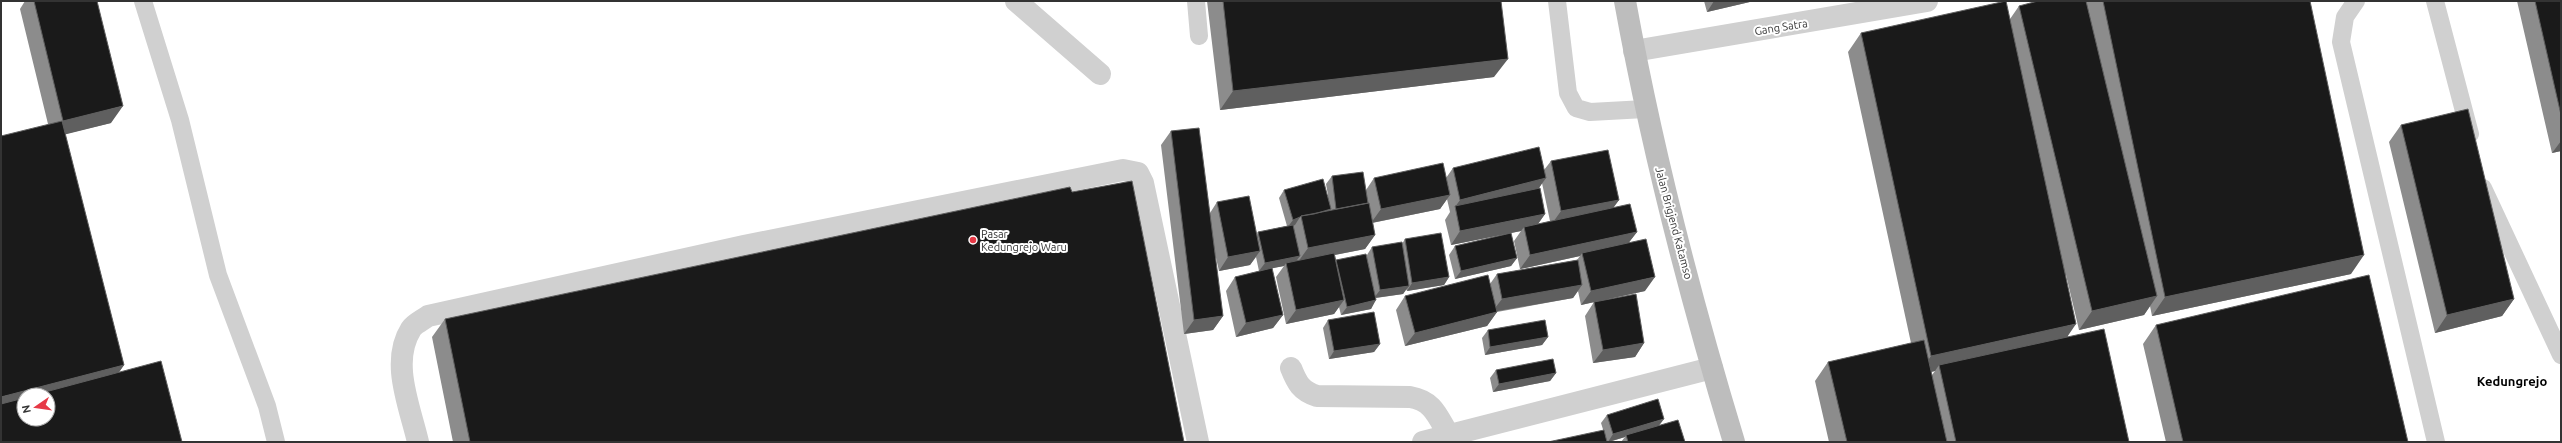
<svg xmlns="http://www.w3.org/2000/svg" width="2562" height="443" font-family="Ubuntu,sans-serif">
<rect width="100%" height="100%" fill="#fff"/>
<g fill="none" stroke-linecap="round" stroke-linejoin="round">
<!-- lane -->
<path stroke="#d0d0d0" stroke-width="18" d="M143 1 180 120 218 275 267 406 276 442
M1196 1 1199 36
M1557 1 1568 93 1576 108 1590 112 1645 109
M2356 1 2345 17 2341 42 2436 442
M2435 1 2470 134
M2483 188 2561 355"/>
<!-- street -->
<path stroke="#d0d0d0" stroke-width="22" d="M1016 1 1100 74
M1634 51 1927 1
M1291 368C1297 383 1301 391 1317 396L1410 397C1433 401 1437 415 1448 434
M418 442C410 407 390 362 411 329 414 324 423 320 428 316L744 246 1123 170 1138 173 1143 183 1198 442
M1423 442 1712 368"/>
<!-- secondary -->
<path stroke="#bdbdbd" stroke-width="22" d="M1625 1C1652 150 1690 297 1734 442"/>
</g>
<!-- wall -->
<path fill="#8c8c8c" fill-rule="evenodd" d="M25 1H97L111 123 65 134 124 365 119 372 1 442 48 124 20 9Z
M1207 1H1501L1494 77 1220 110Z
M1704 1H1754L1707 12Z
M2087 1H2310L2351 274 2152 316 2150 306 2144 315 2079 330 2066 275 2068 337 2129 442H1829L1815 381 1828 362 1911 343 1848 52 1861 33 2010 19 2019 6 2086 2ZM1935 371 1932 375 1931 372Z
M2517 1H2561V151L2552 153Z
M2401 125 2514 299 2502 316 2435 333 2389 142Z
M1171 131 1210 213 1217 202 1257 234 1258 232 1287 226 1279 198 1284 190 1328 195 1326 184 1332 176 1366 190 1374 178H1446L1453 168 1544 170 1551 161 1619 200 1613 207 1637 232 1629 242 1645 291 1608 299 1644 343 1635 357 1593 363 1585 316 1594 302 1581 305 1578 291 1573 298 1497 312 1487 326 1405 346 1396 310 1405 296 1490 284 1497 274 1577 260 1580 256 1520 269 1514 241 1521 231 1511 233 1517 258 1511 266 1455 279 1449 255 1455 246 1511 233 1451 245 1445 220 1450 212 1447 199 1440 209 1372 223 1375 235 1365 249 1335 255 1336 261V260L1367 255 1372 247 1402 244 1405 239 1449 277 1444 285 1407 291 1406 289 1403 294 1376 298 1371 309 1341 315 1339 307 1334 314 1286 324 1276 277 1284 266 1272 268 1283 315 1273 328 1236 337 1226 291 1235 277 1259 271 1256 257 1250 265 1219 271 1214 249 1223 316 1213 330 1184 334 1161 145ZM1542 183 1550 221 1538 224 1545 214 1539 188Z
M1072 192 1184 442H453L432 337 445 319Z
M1328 320 1380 344 1374 352 1329 359 1323 328Z
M2156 325 2408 442H2166L2143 344Z
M1488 330 1548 337 1542 345 1485 355 1482 338Z
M1496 370 1556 373 1550 381 1493 392 1490 378Z
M1607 415 1659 426 1685 442H1621L1625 437 1609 442H1607L1601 423Z"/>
<!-- shaded-wall -->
<path fill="#5f5f5f" d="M1714 1H1754L1707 12Z
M1508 59 1494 77 1220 110 1233 91Z
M123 106 111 123 51 138 63 121Z
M2561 141V151L2552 153Z
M1546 178 1536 192 1455 207 1460 200Z
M1450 195 1440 209 1371 223 1381 209Z
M1619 200 1609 214 1551 225 1561 211Z
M1545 214 1535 228 1524 227 1521 231 1451 245 1460 231Z
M1300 217 1295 225 1287 228 1293 220Z
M1637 232 1627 245 1582 253 1580 256 1520 269 1530 255Z
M1375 235 1365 249 1298 262 1308 248Z
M1260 251 1250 265 1219 271 1228 257Z
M2364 255 2351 274 2152 316 2165 297Z
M1300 256 1294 264 1286 263 1284 266 1259 271 1265 263Z
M1517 258 1511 266 1455 279 1461 271Z
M1449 277 1444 285 1407 291 1412 283Z
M1655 277 1645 291 1581 305 1591 291Z
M1582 285 1573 298 1492 312 1502 299Z
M1409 286 1403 294 1374 298 1380 290Z
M2157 296 2144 315 2079 330 2092 311Z
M2514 299 2502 316 2435 333 2447 315Z
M1344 300 1334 314 1286 324 1296 310Z
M1376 300 1371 309 1341 315 1347 307Z
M1497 312 1487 326 1405 346 1415 333Z
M1283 315 1273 328 1236 337 1246 323Z
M1223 316 1213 330 1184 334 1194 320Z
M2076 324 2063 343 1939 365 1935 371 1918 375 1931 356Z
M1548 337 1542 345 1485 355 1490 347Z
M1644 343 1635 357 1593 363 1603 350Z
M1380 344 1374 352 1329 359 1334 351Z
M124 365 111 384 48 395H24V406L1 412V397Z
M1556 373 1550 381 1493 392 1499 384Z
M1664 419 1658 427 1626 435 1625 437 1608 442 1613 434Z"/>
<!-- building -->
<path fill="#1a1a1a" stroke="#5f5f5f" d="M34 1H97L123 106 63 121Z
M1223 1H1501L1508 59 1233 91Z
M2006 1 2076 324 1931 356 1861 33Z
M2038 1H2086L2157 296 2092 311 2019 6Z
M2103 1H2310L2364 255 2165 297Z
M2535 1H2561V115Z
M2468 109 2514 299 2447 315 2401 125Z
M62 121 124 365 1 397V136Z
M1199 128 1223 316 1194 320 1171 131Z
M1539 147 1546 178 1460 200 1453 168Z
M1608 150 1619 200 1561 211 1551 161Z
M1443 163 1450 195 1381 209 1374 178Z
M1363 172 1368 203 1336 209 1332 176Z
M1323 179 1331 209 1314 214 1301 216 1300 217 1293 220 1284 190Z
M1132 181 1184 442H470L445 319 1070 187 1072 192Z
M1540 188 1545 214 1460 231 1455 206Z
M1249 196 1260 251 1228 257 1217 202Z
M1369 203 1375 235 1308 248 1301 216Z
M1630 204 1637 232 1530 255 1524 227Z
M1293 225 1300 256 1265 263 1258 232Z
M1441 233 1449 277 1412 283 1405 239Z
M1511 233 1517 258 1461 271 1455 246Z
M1646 239 1655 277 1591 291 1582 253Z
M1402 242 1409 286 1380 290 1372 247Z
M1334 253 1344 300 1296 310 1286 263Z
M1366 254 1376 300 1347 307 1336 260Z
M1578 260 1582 285 1502 299 1497 274Z
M1272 268 1283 315 1246 323 1235 277Z
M1488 275 1497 312 1415 333 1405 296Z
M2369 275 2408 442H2183L2156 325Z
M1636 294 1644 343 1603 350 1594 302Z
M1374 312 1380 344 1334 351 1328 320Z
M1545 320 1548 337 1490 347 1488 330Z
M2104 329 2129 442H1956L1939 365Z
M1924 340 1947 442H1847L1828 362Z
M1553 359 1556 373 1499 384 1496 370Z
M161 361 182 442H1V404L24 398V419H48V395H34Z
M1658 399 1664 419 1613 434 1607 415Z
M1678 420 1685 442H1628L1626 435Z
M1604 430 1607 442H1548Z"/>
<!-- markers -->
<circle fill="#e63946" stroke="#fff" stroke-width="1.5" cx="973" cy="240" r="4"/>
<g text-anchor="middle" stroke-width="4" stroke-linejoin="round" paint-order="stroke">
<!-- street labels -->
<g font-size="11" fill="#333" stroke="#fff">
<text transform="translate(1781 27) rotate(-9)" y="4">Gang Satra</text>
<text transform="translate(1674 223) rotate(75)" y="4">Jalan Brigjend Katamso</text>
</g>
<!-- poi labels -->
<g font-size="11" fill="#333" stroke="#fff" text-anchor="start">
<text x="981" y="238">Pasar<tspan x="981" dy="13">Kedungrejo Waru</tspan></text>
</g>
<!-- quarter labels -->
<g font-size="13" font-weight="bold" fill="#000" stroke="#fff">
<text x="2512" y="386">Kedungrejo</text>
</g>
</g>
<!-- border -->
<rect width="2562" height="443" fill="none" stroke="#333333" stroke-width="4"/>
<!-- north arrow -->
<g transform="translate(36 407) rotate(257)"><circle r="19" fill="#ffffff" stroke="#adadad"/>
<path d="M0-3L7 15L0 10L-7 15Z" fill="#e63946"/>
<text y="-6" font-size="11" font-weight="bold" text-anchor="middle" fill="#333333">N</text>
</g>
</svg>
